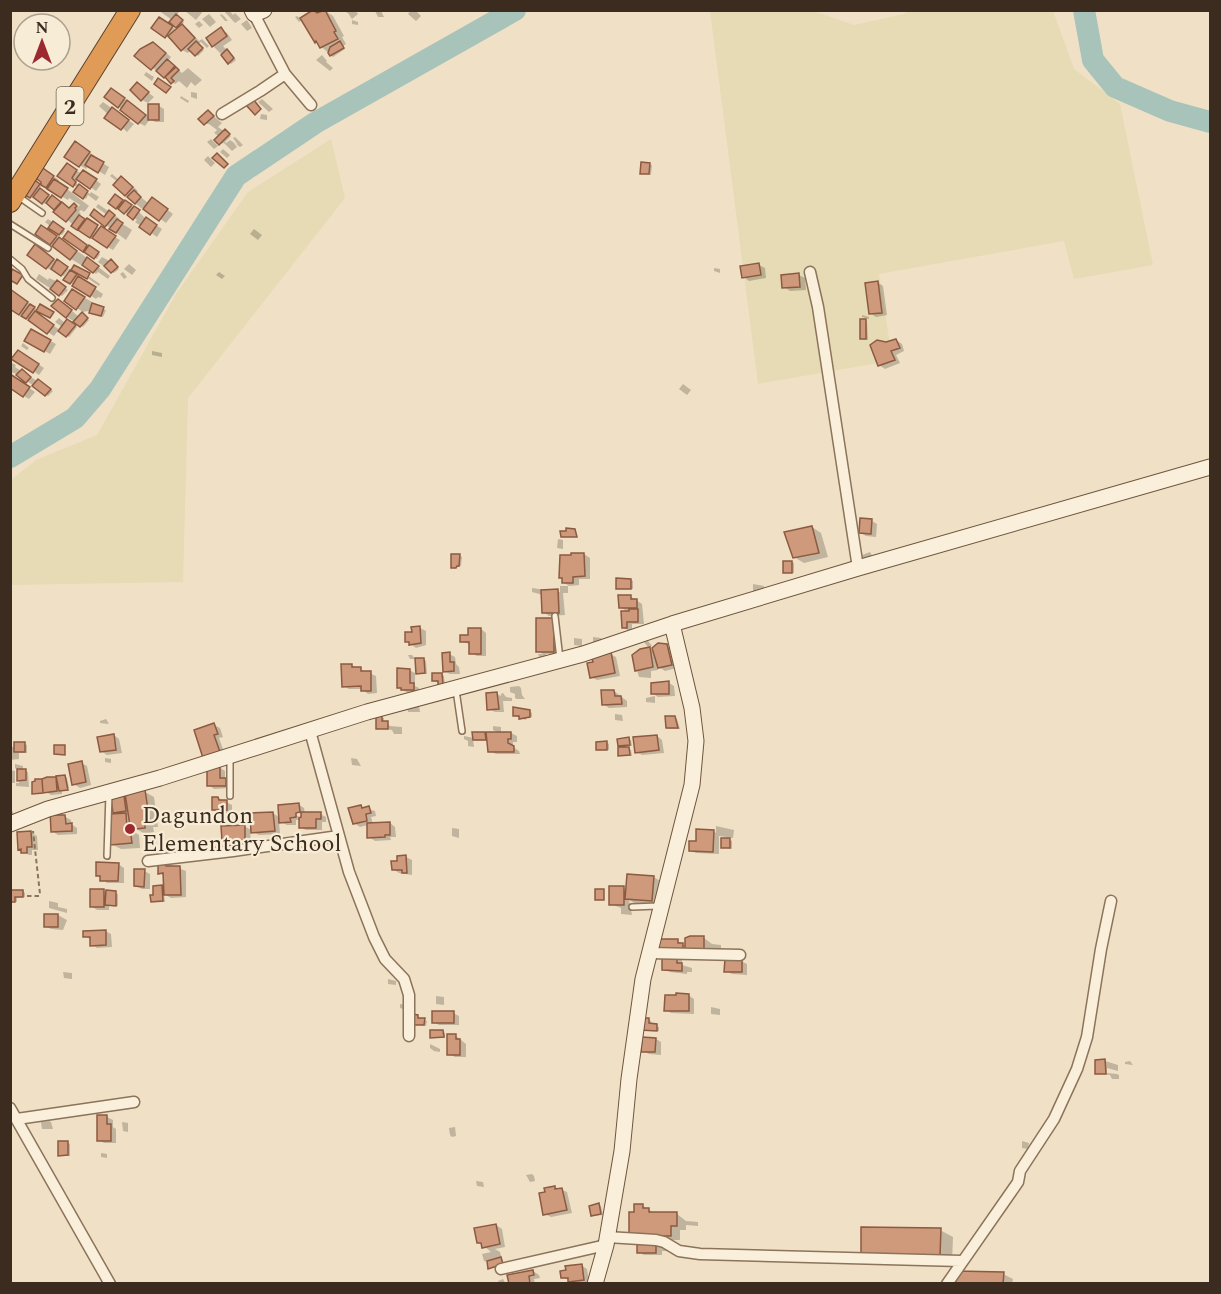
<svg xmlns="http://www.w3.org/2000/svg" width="1221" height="1294" font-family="Spectral,serif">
<rect width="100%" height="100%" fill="#f0e1c6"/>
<!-- farmland -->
<path fill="#e6dbb4" d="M710 11H813L854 25 904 14 909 11H1053L1074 69 1120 104 1153 265 1074 279 1064 241 879 274 891 351 895 360 758 384Z
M331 139 345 198 188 398 183 582 11 585V480L36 460 97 435 176 294 248 192Z"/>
<!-- shadow -->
<path fill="#0003" fill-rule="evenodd" d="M158 10H177L179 12 176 16 184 22 182 25 188 29 199 41 202 39 209 46 207 48 201 42 198 44 204 50 198 56 191 50 188 53 182 50 166 36 165 22 181 33 179 28 172 20Z
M184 10H204L196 20Z
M223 10H229L233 15 235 13 241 19 235 23Z
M316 10H324L333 16 344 36 342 37 346 44 343 46 345 49 333 57 316 42 303 19 299 22 295 17 297 16 301 19Z
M341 10H355L358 14 352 19 348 13Z
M411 10H415L421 16 416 21 408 14Z
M375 11H381L384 17H378Z
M209 14 216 22 210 27 202 19Z
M221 14 224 16 228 21H225L220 15Z
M247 20 252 28 247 31 241 24Z
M352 20 358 22V25L352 24Z
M199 21 203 25 199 28 195 24Z
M221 29 227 33 232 40 223 46 236 60 231 64 213 46Z
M159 47 171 57 168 61 182 73 188 68 202 80 195 86 191 82 187 88 179 81 175 84 136 56Z
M322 55 327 61 326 62 333 68 330 71 316 60Z
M146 72 154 77 152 81 144 75Z
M137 84 154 97 148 103 142 100Z
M191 92 197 93V99L191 97Z
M117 93 150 118 159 106 164 109V122H155L150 119 145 126 139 123 106 97Z
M181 96 189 101 188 103 180 98Z
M262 99 273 109 269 112 258 102Z
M103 102 134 124 127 132 99 106Z
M210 113 222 123 218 127 231 136 225 142 226 143 230 140 238 145 233 138 235 137 243 145 240 147 233 142 237 147 232 151 224 143 220 144V137L214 133 217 130 209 124H205Z
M261 114 267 115V120L260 119Z
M211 139 218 146 214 149 207 142Z
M81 147 95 156 94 158 109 167 105 175 89 165 86 169 66 156Z
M223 149 230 155 227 158 220 152Z
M208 156 215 163 211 167 204 160Z
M643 164 652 165 651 175 642 173Z
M73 168 82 174 89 175 101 184 96 191 79 179 76 183 90 194 91 192 99 197 96 201 88 195 86 199 83 197 78 188 59 175Z
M112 174 119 180 122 178 127 181 138 191 136 193 149 204 158 203 173 214 166 223 145 208H141L126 195 118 182 110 176Z
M55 177 59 180 58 182 89 206 84 212 81 210 79 212 81 214 79 217 120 240 113 250 78 229 47 202 45 204 34 196 33 198 25 193 33 181 41 186 39 189 62 204 71 209 74 205 78 207 80 205 69 198 68 200 46 187Z
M115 195 136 209 145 218 162 229 157 237 141 226 135 222 137 220 110 203Z
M98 204 120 219 118 221 132 230 126 240 106 225 105 218 107 215 96 207Z
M48 219 65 231 62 235 45 222Z
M254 229 262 235 258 240 250 234Z
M47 230 83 255 110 276 108 279 98 272 96 274 82 263 81 265 71 259 37 234Z
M74 237 100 254 97 259 83 251Z
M41 250 69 269 64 276 47 268 29 254Z
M102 257 113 263 119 269 114 273 112 272 98 262Z
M129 264 136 270 132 275 124 269Z
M759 265 765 268 766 278 749 281 744 277Z
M75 267 100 284 99 286 80 273 78 277 103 294 101 298 98 297 96 299 66 280Z
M714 268 720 269V273L714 271Z
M123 272 127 277 124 279 120 274Z
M219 272 225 276 222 279 216 275Z
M39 274 48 280 49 278 58 282 68 290 62 296 36 279Z
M799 275 805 278 806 290 790 291 784 287Z
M877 282 883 286 887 315 876 317 870 313Z
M10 291 33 306 37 310 35 313 60 330 62 327 55 322 59 318 65 323 67 321 77 327 69 337 59 329 54 336 10 308Z
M73 291 92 302 91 305 106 310 103 317 88 311 83 312 66 301Z
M64 304 79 317 84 316 89 320 83 327 81 326 67 317Z
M862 315 869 317V319L862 317Z
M865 321 867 322 868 340 862 339Z
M32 331 56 344 50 354 26 340Z
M896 340 902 344 904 351 896 355 900 363 885 369 879 365 886 344Z
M23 343 29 348 27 350 21 346Z
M152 351 162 353V357L152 355Z
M24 355 44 368 39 375 33 371Z
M10 362 16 365 15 367 53 391 48 396 17 374 10 372Z
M17 379 35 392 29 399 24 396Z
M683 384 691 390 687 395 679 389Z
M872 521 877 524 876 537 866 536 861 533Z
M812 527 821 533 828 557 804 563 794 557Z
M558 539 563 540V549L557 548Z
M870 552 875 561 864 563 862 555Z
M584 554 590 558V579H579V585L569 586 563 582V579L560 577Z
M459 555 462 557 461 566 455 568 452 567Z
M792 562 794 563V573H787L785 572Z
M631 580 633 581V589L617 588Z
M753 584 764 586V592H753Z
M560 586H568V593H563L565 615 549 616 543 612V595L532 592V588L560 592Z
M630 596 642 604 644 624H632V631H629L623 627 630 613 620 607Z
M553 619 559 623V654H546V659H540L538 654H543L537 651Z
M420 628 426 631V645L416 648 407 641Z
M481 629 486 633V656H477L471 653V645L461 641Z
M593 637 601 638 602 643 593 642Z
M574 638 582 639V646L574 645Z
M648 641 652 646 648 647 644 642Z
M666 645 672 649 677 668 665 671 657 666 658 670 651 671V678L639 677 637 670 649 648 655 652Z
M449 654 455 657 456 664 459 667 460 674H450L444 671Z
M610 654 616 657 620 676 597 680 591 677Z
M408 655H412L415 659H410Z
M423 659 426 661 427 674H420L417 673Z
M351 665 376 676 377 693 368 694 362 689H349L343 686Z
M409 670 415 673V686L419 688V693H408L398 687Z
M442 674 444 676 445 686 434 681Z
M669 683 674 686 675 696 658 697 652 693Z
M519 686 521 688 522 695 525 699H517L515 698V694L510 692V687Z
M614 691 627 701V707L609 708 603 704Z
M503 693 506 697 512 698V701H503L504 712H495L489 709 497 694 501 696V694Z
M655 696V703L646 702V698Z
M407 705 419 706 420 712H408Z
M530 711 532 713V717H526V720L515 716Z
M615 714 622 715 623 721 615 720Z
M381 717 384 718V723H387L390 726 402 727V734H394L392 730 378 728Z
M674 717 677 719 680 729H669L667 728Z
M106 719 109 724 100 723V721Z
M214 725 220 728 223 737 219 738 225 755 210 760Z
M493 726 501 727V733H511L517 736V742H513V747L519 751 520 754H496L490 751 489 740 476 741 473 739 474 747 468 746V741L464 739V736L474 738 485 733 488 735 499 733 493 730Z
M114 735 119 739 122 753 107 755 101 751Z
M657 736 662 740 664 753 642 755 636 752Z
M629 739 631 740 632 746H625L631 750 632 756H622L620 755 625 749 619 745Z
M606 742 609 744V750H598Z
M25 744 27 745V753H19V759L10 760V746L16 748Z
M105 758 111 759V763L105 762Z
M351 758 357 759 361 766 352 765Z
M81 763 87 766 91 785 80 788 74 784Z
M15 764 23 766V771L28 772 29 787 16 786V783H19V770L15 768Z
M219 767 225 771V779L231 783V788L214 789 209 785Z
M10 770 15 771V783H10Z
M65 776 67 778 69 788 62 789V794L51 795 45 791V793H34L56 778 58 780Z
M145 792 154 797 158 827H153L154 832 145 834 135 828 136 833 139 835 140 848 121 849 111 844 115 815 113 799 123 798 128 800Z
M218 798 232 805V813H219L213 810Z
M298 804 304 808 305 814H320L326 817V822H322V830H306L300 827V820H296V825H287L279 821 280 834 259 835 250 830 251 842 229 843 223 840V827L244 826 253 831 251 815 273 813 280 818 279 806ZM290 808 303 815V819L288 810Z
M10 806 14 815 10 816Z
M361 807 375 811 376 816 371 817 373 824 390 823 395 827 396 837H390L391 840 375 841 369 837 368 825 360 827 354 823Z
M56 812 71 820V824L77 828V834L58 835 52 831Z
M716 826 734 830 733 838 719 836V854L696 853 690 850 713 831 716 833Z
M452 828 459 829V838L452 836Z
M31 833 37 836 38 850H32V855H29L20 849Z
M730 840 732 841V849L722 847Z
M406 857 412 860V875L399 873 393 869Z
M165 863 186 871V897L171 898 164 894 165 902 152 901 162 887 165 889V876L159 873Z
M118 864 124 868V883H107L97 875Z
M144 871 150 874V889H142L136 886Z
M628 876 654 877 663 883 661 906 636 904 629 900 632 915 621 914V908L611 904 623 888 627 890Z
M23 891 25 893V897L17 898V902L11 901Z
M104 891 118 894V906H109V910H97L91 906Z
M49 901 58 903V907L67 909V913L49 908Z
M58 915 67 920 63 930 51 929 45 926Z
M105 931 111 934 112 947 97 948 92 945 91 940 85 936Z
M704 938 712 944 721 945V952L675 955 682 959V965L692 968V972H687V974L670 972 664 969 678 941 687 947V939Z
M741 961 747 964V975L732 974 726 971Z
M63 972 72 973V979L64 978Z
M388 979 396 981V985L388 984Z
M688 995 694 999V1014L671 1013 666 1010Z
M436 996 444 997V1005L436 1004Z
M400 1004 406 1005V1010L400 1008Z
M711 1007 720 1009V1015L711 1014Z
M453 1013 459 1016V1025H439L433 1022Z
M418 1016 420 1019 427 1021 426 1026 414 1024Z
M649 1020 651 1021V1025L659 1027V1031L642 1030Z
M443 1032 445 1033V1038L431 1037Z
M456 1036 466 1044V1057H455L449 1054Z
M656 1039 661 1042V1055L649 1054 643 1051Z
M430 1044 440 1049V1052L434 1051 430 1048Z
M1105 1061 1118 1065V1071L1107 1068V1073L1117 1074 1119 1075V1079H1112L1110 1075 1096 1073Z
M1130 1061 1133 1065 1125 1064V1062Z
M107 1117 113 1120V1127L116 1129V1143H104L99 1140Z
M49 1121 51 1122 53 1129H42L41 1122Z
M122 1122 128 1123V1132L123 1131Z
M455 1127 456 1136 452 1137 450 1135 449 1128Z
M1022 1141 1029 1143 1028 1149 1022 1148Z
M67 1142 70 1144V1156H62L60 1155Z
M101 1153 107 1154V1158L101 1157Z
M532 1174 534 1176 535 1181 530 1182 526 1175Z
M476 1181 483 1182 484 1187 477 1186Z
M555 1187 567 1192 572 1213 551 1217 545 1214Z
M599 1205 601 1206 603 1215 595 1216 593 1215Z
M643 1206 656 1214H677L686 1221 698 1222V1226L686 1225V1230H680V1240H639L636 1213Z
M496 1225 502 1229 505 1247 495 1249 500 1252 503 1263 490 1267 488 1262 484 1261 482 1254 491 1252 479 1242Z
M940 1230 953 1237 952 1263 862 1254Z
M656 1243 668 1251H662V1255H644L638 1252Z
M581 1265 587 1269 589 1282 575 1284 563 1277Z
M533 1271 539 1275 540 1278 534 1279 535 1284H510Z
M1003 1274 1013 1279 1012 1284H956Z
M503 1279 506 1284H499L498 1281Z"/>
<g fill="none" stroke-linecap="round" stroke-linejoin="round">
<!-- river -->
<path stroke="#a8c3ba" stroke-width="22" d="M1084 10 1093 60 1115 87 1170 111 1210 122
M10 457 75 418 100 389 236 176 315 123 515 10"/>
</g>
<!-- building -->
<path fill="#cf9a7c" stroke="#8c5a40" stroke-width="1.5" d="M313 10 317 13 325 10 336 31 334 32 338 39 320 48 316 41 315 43 300 18Z
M176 14 183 20 176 28 169 22Z
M159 17 173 26 165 38 151 28Z
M182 24 195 38 181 51 168 36Z
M221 27 227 36 212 47 206 38Z
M196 41 203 48 195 56 188 49Z
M340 41 344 48 330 56 328 53 330 47Z
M153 42 166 53 151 70 134 56 140 49Z
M227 49 234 58 228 64 221 55Z
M167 59 175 66 164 78 156 71Z
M176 67 179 70 171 78 174 81 171 84 165 77Z
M158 78 171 87 166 93 154 84Z
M137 82 149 92 141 101 130 90Z
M111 88 125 98 118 108 104 97Z
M253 99 261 109 255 115 246 105Z
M127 100 146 115 138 124 120 110Z
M148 104H159V120H148Z
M112 107 129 120 121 130 104 118Z
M208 110 214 116 204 125 198 119Z
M225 129 230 134 219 145 214 140Z
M75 141 90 152 79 167 64 157Z
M217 153 228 164 224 168 212 158Z
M91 155 104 162 98 173 85 165Z
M641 162 650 163 649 174H640Z
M67 163 77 170 72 178 76 182 73 187 57 176Z
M40 166 54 176 46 188 41 185V182L33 176Z
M83 170 97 179 90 189 76 179Z
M121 176 133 187 125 196 113 185Z
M33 179 40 184 30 198 23 194Z
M54 179 68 188 61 198 47 189Z
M79 184 88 191 83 199 73 192Z
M40 188 49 195 42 204 33 197Z
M134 190 141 197 135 204 127 197Z
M115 194 123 200 116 209 108 203Z
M52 195 61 202 54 210 46 203Z
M152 197 168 209 159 221 143 209Z
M125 200 132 205 124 214 118 209Z
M62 202 69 208 74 203 77 206 75 208 76 210 66 222 53 212Z
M134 206 140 210 133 220 127 215Z
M94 209 104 217 109 210 115 215 105 227 90 215Z
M79 215 85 219 77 230 71 226Z
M146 217 157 225 150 235 139 227Z
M87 218 98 225 90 238 78 230Z
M117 219 123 223 116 233 109 229Z
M53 221 64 229 59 235 48 228Z
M41 225 57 236 50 245 35 234Z
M101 226 116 236 107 248 92 238Z
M68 231 87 245 83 252 63 238Z
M59 237 77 251 70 260 52 246Z
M35 244 54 259 46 269 27 255Z
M89 245 99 252 94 259 84 252Z
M87 257 99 266 93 273 82 265Z
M57 259 68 267 61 276 51 269Z
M111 259 118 267 111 273 104 266Z
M759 263 761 275 742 278 740 266Z
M74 265 90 273 87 279 71 270Z
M12 269 23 275 17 284 10 280Z
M70 270 77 274 70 284 63 280Z
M799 273 800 287 782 288 781 275Z
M78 276 96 287 90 297 72 286Z
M57 280 66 287 59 296 50 289Z
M878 281 882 313 869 314 865 283Z
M10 289 28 302 19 315 10 309Z
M72 289 85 297 76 310 64 301Z
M58 299 72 310 66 318 51 306Z
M92 303 104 307 101 316 89 313Z
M30 304 35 307 26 319 21 316Z
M40 304 54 312 50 318 36 311Z
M35 311 54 325 47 334 28 320Z
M82 312 88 318 80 327 73 322Z
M67 319 76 325 66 337 58 331Z
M860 319H866V339H860Z
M31 329 51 340 44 352 24 341Z
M896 339 900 348 891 351 895 360 878 366 870 345 877 340 886 342Z
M18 350 39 364 33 373 11 359Z
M22 369 31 377 26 383 16 375Z
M10 374 30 387 23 397 10 388Z
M38 379 51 389 45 396 32 386Z
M860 518 872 519 871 534 859 533Z
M812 526 819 553 793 558 784 532Z
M566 528 575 529 577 537H561L560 531H566Z
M571 553H584L585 576 573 577V583H562V578H559L560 555H571Z
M451 554H460L459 566H457L456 568H451Z
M783 561H792V573H783Z
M616 578 631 579V589H616Z
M558 589 559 613H542L541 590Z
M618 595H631V599H637V608H619Z
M629 609H638V622H627V628H622L621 611H629Z
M536 618H554V652H536Z
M420 626 421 643 409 645V642H405V632H412L411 627Z
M468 628H481V654H469V642H460V635H468Z
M658 643 667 644 672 665 658 668 652 648Z
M650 647 653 667 635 671 632 655 640 649Z
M450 652V662H454V671L443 672 442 653Z
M611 652 615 673 590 678 587 663 593 662 591 656Z
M415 658H424L425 673 416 674Z
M341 664H352V667H361V671H371V691H361V686L342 687Z
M397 668 410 669V683H414V690H401V688H397Z
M432 673H442L443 685H438V681H432Z
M669 681V694H651V683Z
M601 690H614L615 696H621L622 704 602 705Z
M497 692 499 709 487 710 486 693Z
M513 707 530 710V717L519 719V716H513Z
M376 715H382V721H388V729H376Z
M665 716H675L678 728H666Z
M214 723 218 734 214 735 220 752 203 758 194 730Z
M472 732H485L486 740H473Z
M486 732H511V739H508V743L514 746V752H488Z
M114 734 116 750 100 752 97 737Z
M657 735 659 750 635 753 633 737Z
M629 737 630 745 618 746 617 739Z
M607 741V750H596V742Z
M14 742H25V752H14Z
M54 745H65V755L54 754Z
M618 747H629L630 755 618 756Z
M82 761 86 782 72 785 68 764Z
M207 766H220V778H226V786H207Z
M17 769H26V780L17 781Z
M65 775 68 790 59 791 56 776Z
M47 777H56L57 791 43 793 42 779Z
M35 779H42L43 793 32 794V782L35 781Z
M145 790 150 822 145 823V828L135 829 134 825 130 826 125 793Z
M124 796 126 811 113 813 111 798Z
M212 797H218L219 800H227V810H212Z
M299 803 300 812 296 813V817L290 818 291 822 279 823 278 805Z
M361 805 362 808 369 806 371 813 366 814 367 821 353 824 348 808Z
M50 810H56V815H65L66 824 72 823V831L51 832Z
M273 812 275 831 251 833 250 813Z
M301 812H321V819H316V828H299V818L301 817Z
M126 813 127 828H130L132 843 110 845V814Z
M390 822V835H385V837L367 838V823Z
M245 825V840L222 841 221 826Z
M696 829 714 830 713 852 689 851V841H696Z
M31 831 32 847H27V853H21V849L18 850 17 832Z
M721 838H730V848H721Z
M406 855 407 873H402V870H392L391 861H397V856Z
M96 862 119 863 118 881H100V876H96Z
M158 862H165L166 866H180L181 895H164L163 873 158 874Z
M134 869H145L144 887 134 886Z
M627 874 654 876 652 901 625 899Z
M162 885 163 901 151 902 150 895H153V886Z
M609 886H624V905H609Z
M90 889H104V907H90Z
M595 889H604V900H595Z
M10 890H23V897H15V902H10Z
M106 890 116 891V906L105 905Z
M44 914H58V927H44Z
M106 930V945L90 946V937H83V931Z
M690 936H704V951H685V938Z
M658 939H678V943H683V950L658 952Z
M662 954H677V963H682V971L662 970Z
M725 959H742V972H724Z
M676 993 689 994V1011H664L665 995H676Z
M432 1011H454V1023H432Z
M412 1014 418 1015V1018H425L424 1025H412Z
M641 1018H649V1023L657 1024V1031L640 1030Z
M430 1030H443L444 1037 430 1038Z
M447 1034H456V1039H460V1055H447Z
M642 1037 656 1038 655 1052H641Z
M1105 1059 1106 1074H1095V1060Z
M97 1115H107V1124H111V1141H97Z
M58 1141H68V1155L58 1156Z
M555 1186V1189L562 1188 567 1210 543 1215 539 1193 545 1192 544 1188Z
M599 1203 601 1214 591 1216 589 1206Z
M634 1204H643V1208H649V1212H677V1226H671V1236H629V1212H634Z
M496 1224 500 1244 482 1248 481 1243H477L474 1228Z
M861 1227 941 1228 940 1256 861 1255Z
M656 1242V1253H637V1243Z
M501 1257 503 1264 488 1269 487 1261Z
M582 1264 584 1280 568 1282V1278H561L560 1271 566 1270 565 1266Z
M533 1270 534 1275 529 1276 530 1284H509L507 1275Z
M955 1271 1004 1272 1003 1284H955Z"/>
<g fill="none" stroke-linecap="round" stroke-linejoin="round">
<defs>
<path id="lane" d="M19 197 42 213
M10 224 48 248
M10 259 22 269 28 279 52 298
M555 616 560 659
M456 690 462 731
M230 759V796
M107 856 109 793
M632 907 658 906"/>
<path id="street" d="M254 14 285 74 311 105
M222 114 260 91 285 74
M810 272 818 307 858 568
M310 731 349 872 374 937 385 959 404 979 409 995V1036
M148 861 233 851 339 836
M649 953 740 955
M10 1108 110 1284
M17 1119 134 1102
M607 1237 656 1240 664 1242 679 1251 700 1254 961 1261
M501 1269 606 1245
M947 1284 1018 1182 1020 1171 1054 1119 1077 1069 1087 1037 1101 949 1111 901"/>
<path id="secondary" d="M252 10 254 14 264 10
M10 824 48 809 160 778 367 712 583 654 672 624 858 568 1210 467
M595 1284 606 1245 622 1151 629 1079 643 979 692 785 696 741 692 708 672 624"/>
<path id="highway" d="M10 202 130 10"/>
</defs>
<!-- lane casing -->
<use href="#lane" stroke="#8c735b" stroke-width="8"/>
<!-- street casing -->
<use href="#street" stroke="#8c735b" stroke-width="13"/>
<!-- secondary casing -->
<use href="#secondary" stroke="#6e543e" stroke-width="17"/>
<!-- highway casing -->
<use href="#highway" stroke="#5a412f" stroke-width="22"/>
<!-- path -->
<path stroke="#8c735b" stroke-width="2" stroke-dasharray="4.5 3" stroke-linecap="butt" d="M27 896H39L40 894 33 831"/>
<!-- lane -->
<use href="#lane" stroke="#faefda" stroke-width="5"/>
<!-- street -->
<use href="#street" stroke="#faefda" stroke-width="10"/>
<!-- secondary -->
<use href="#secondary" stroke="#faefda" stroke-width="15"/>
<!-- highway -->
<use href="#highway" stroke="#e09c56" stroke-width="20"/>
</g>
<!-- markers -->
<circle fill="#9d2930" stroke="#f7ecd6" stroke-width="2" cx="130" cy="829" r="6"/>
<g text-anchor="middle" stroke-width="4.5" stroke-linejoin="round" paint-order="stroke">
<!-- shield labels -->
<rect fill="#f7ecd6" stroke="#746656" stroke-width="1.5" x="56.5" y="87" width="27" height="38" rx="4.5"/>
<g font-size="22" font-weight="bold" fill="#3c2c1f">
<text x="70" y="114">2</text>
</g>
<!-- poi labels -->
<g font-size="24" fill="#3c2c1f" stroke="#f7ecd6" text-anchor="start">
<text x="142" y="823">Dagundon<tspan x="142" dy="28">Elementary School</tspan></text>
</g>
</g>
<!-- border -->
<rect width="1221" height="1294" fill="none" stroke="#3c2c1f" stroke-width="24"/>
<!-- north arrow -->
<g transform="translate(42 42)"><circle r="28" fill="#f7ecd6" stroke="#ac9f8d" stroke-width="1.5"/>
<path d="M0-4.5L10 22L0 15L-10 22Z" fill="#9d2930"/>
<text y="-9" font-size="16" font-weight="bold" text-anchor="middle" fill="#3c2c1f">N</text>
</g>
</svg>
